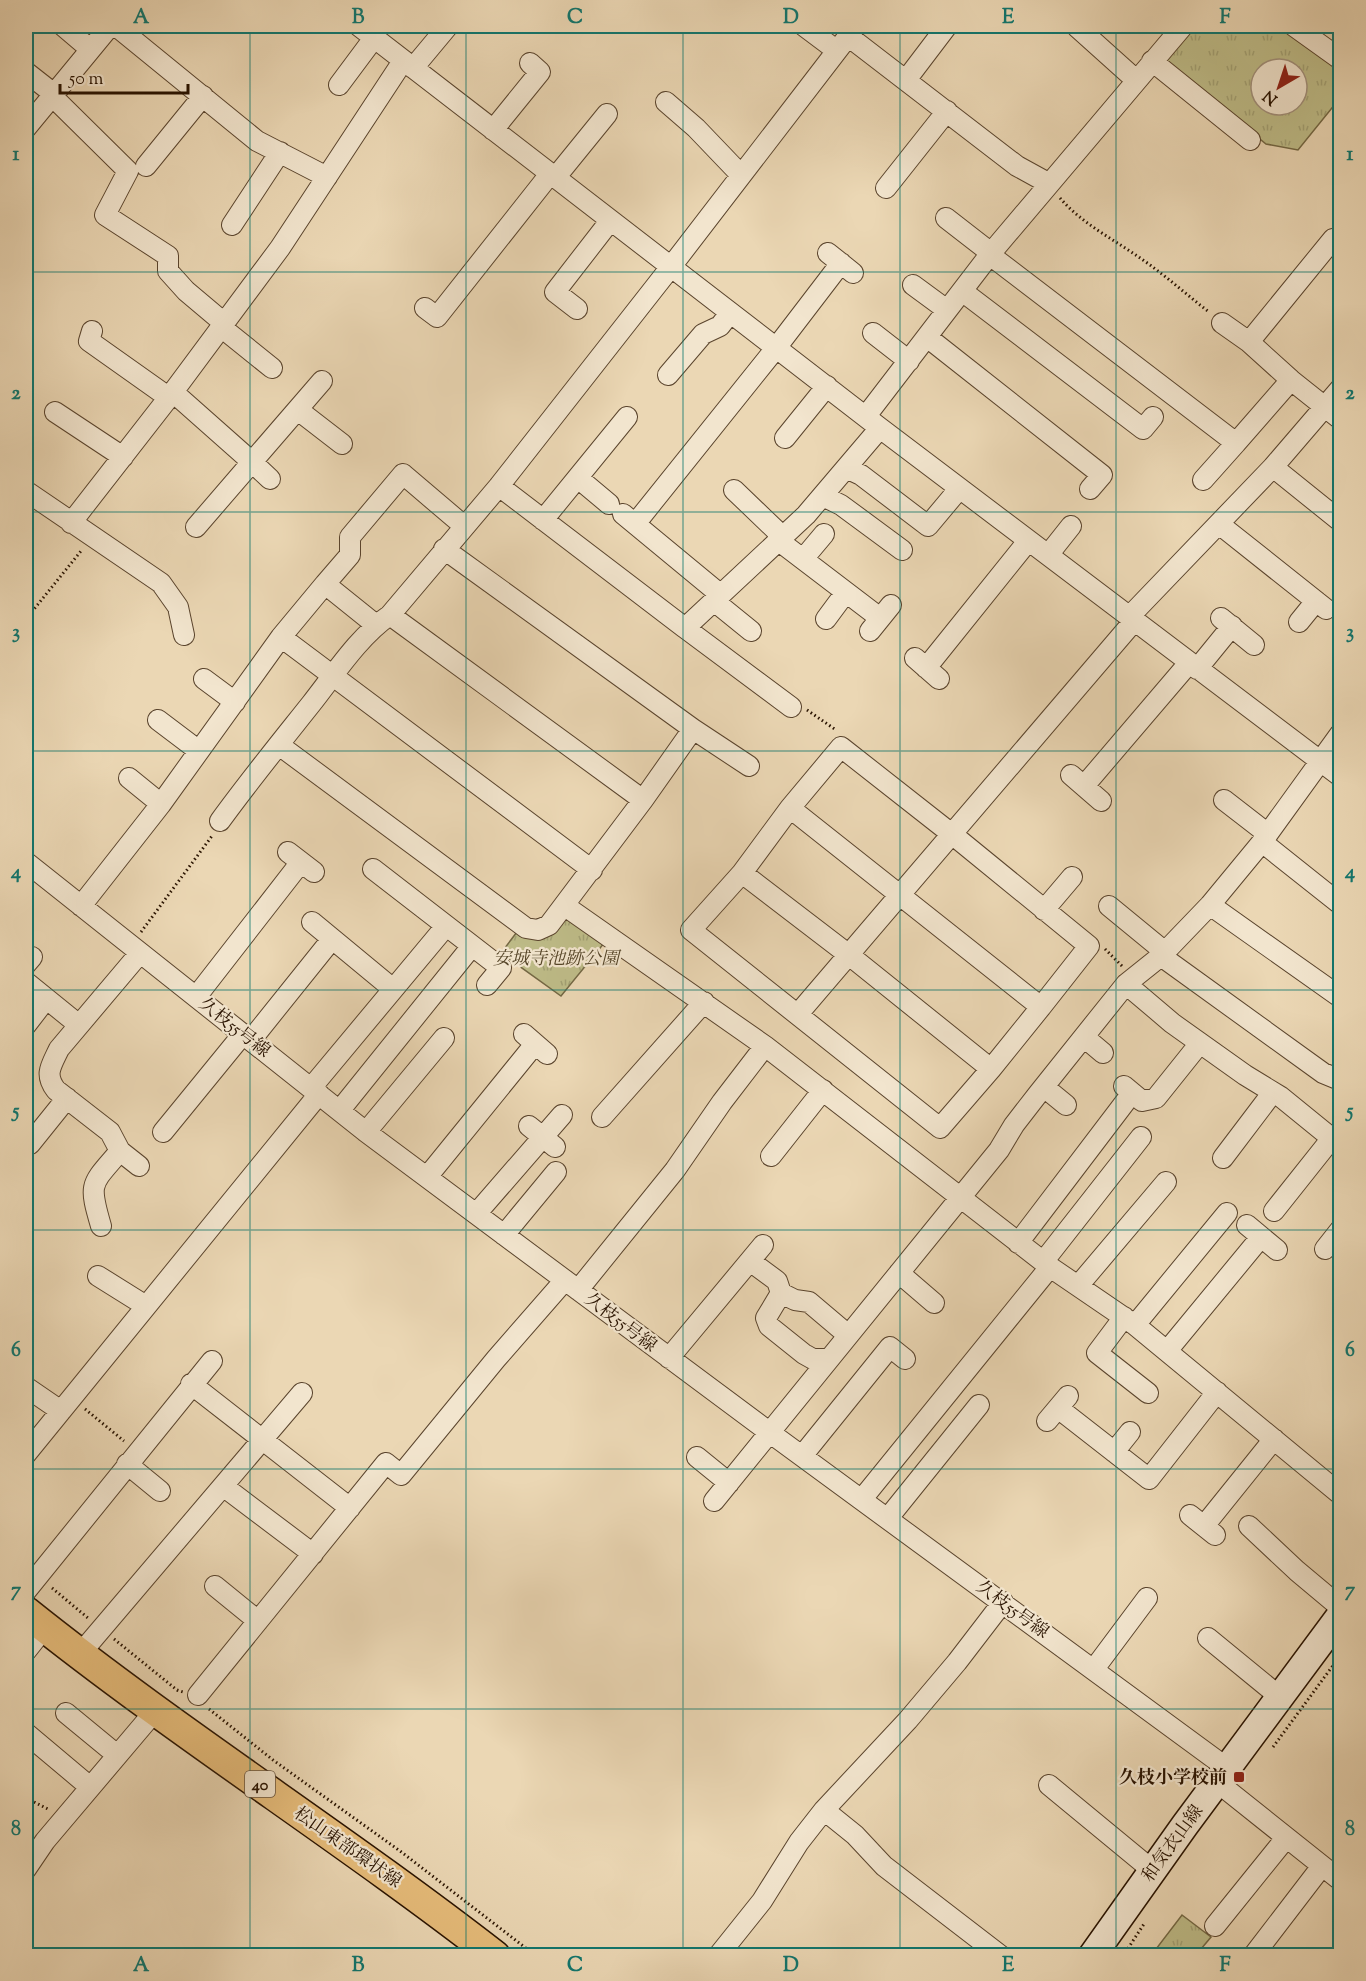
<svg xmlns="http://www.w3.org/2000/svg" width="1366" height="1981" font-family="'Sorts Mill Goudy','Noto Serif JP',serif">
<defs>
<pattern id="park-tufts" width="24" height="20" patternUnits="userSpaceOnUse" patternTransform="scale(1.5)"><rect width="24" height="20" fill="#bebc88"/><path d="M3 7l-1-3M5 7V3M7 7l1-3M15 17l-1-3M17 17v-4M19 17l1-3" fill="none" stroke="#a3a174"/></pattern>
</defs>
<rect width="100%" height="100%" fill="#ebd7b4"/>
<filter id="stains"><feTurbulence type="fractalNoise" baseFrequency=".00333" numOctaves="4"/><feColorMatrix values="0 0 0 0 .2 0 0 0 0 .09 0 0 0 0 .02 0 0 0 .5 -.17"/></filter>
<radialGradient id="worn" r=".72"><stop offset=".6" stop-color="#630" stop-opacity="0"/><stop offset="1" stop-color="#630" stop-opacity=".3"/></radialGradient>
<!-- park -->
<path fill="url(#park-tufts)" stroke="#746844" stroke-width="1.5" fill-rule="evenodd" d="M1189 26H1285L1340 67V98L1298 150 1266 144 1161 58ZM1261 69H1297V105H1261Z
M564 914 605 942 561 996 501 953 520 928Z
M1182 1915 1211 1937 1196 1955H1164L1156 1949Z"/>
<g fill="none" stroke-linecap="round" stroke-linejoin="round">
<defs>
<path id="minor" d="M63 26 90 49
M116 26 257 141 327 177
M359 26 880 428 1340 776
M804 26 836 50
M1294 26 1340 59
M1077 27 1136 80
M848 36 1017 166 1048 183
M1152 61 1250 140
M413 68 448 26
M26 72 54 94
M906 80 947 26
M339 85 374 38
M52 96 128 171 105 215 168 256V271L186 291 224 323
M666 102 696 128 741 175
M26 128 110 26
M493 130 540 72 530 63
M146 166 203 96
M555 178 607 114
M886 188 947 111
M946 218 991 253
M232 225 280 152
M828 253 853 273
M990 255 1236 443 1291 380
M913 285 947 310
M962 291 1143 429 1153 417
M425 308 437 317 550 174
M577 309 555 292 610 221
M1222 323 1249 342 1291 380 1340 419
M221 327 272 368
M92 331 89 341 168 397
M873 333 909 361
M927 337 1102 475 1090 489
M1249 342 1333 239
M668 375 703 334 720 326 730 313
M173 392 252 462 322 381
M298 410 342 444
M55 412 123 457
M866 416 991 253 1183 26
M785 438 827 386
M1273 467 1340 521
M846 468 861 475 928 526 959 489
M578 478 609 504
M1203 480 1236 443
M499 486 685 628 806 515 880 428
M734 490 783 537
M26 491 161 583 178 607 184 635
M823 496 841 505 902 550
M623 514 721 595
M543 520 627 417
M71 523 173 392 280 248 403 61
M635 524 776 348 841 263
M1219 524 1326 609
M196 527 252 462 270 479
M779 541 880 618
M1048 555 1071 526
M803 559 824 534
M325 584 350 555V537L403 474 464 526
M714 601 751 631
M390 615 643 800
M1129 617 1273 467 1340 389
M1221 618 1254 645
M826 619 846 592
M1299 622 1316 601
M685 628 791 707
M870 631 891 605
M281 637 592 870
M915 658 939 679
M926 668 1028 541
M1197 669 1232 626
M204 679 235 702
M158 720 199 751
M693 729 749 766
M279 745 526 928 538 930 549 925 643 800 693 729 444 549
M1071 775 1101 801
M129 778 161 804
M1084 786 1189 663
M1224 800 1268 834
M790 808 841 747 953 835 1089 946 1041 1007
M220 821C249 781 280 743 311 704 334 675 359 636 390 615L499 486 670 268 856 26
M1262 842 1340 904
M288 852 314 872
M26 862 366 1132 769 1432 1227 1768
M373 869 501 968 487 985
M742 873 849 955 991 1069 940 1128 691 930Z
M742 873 790 808 1041 1007 991 1069
M1210 905 1340 997
M81 906 161 804 281 637 325 584 376 625
M565 906 765 1046 1050 1267 1135 1325 1340 1494
M1109 906 1165 952
M1044 910 1072 877
M312 922 393 989
M1161 956 1323 1073 1340 1080
M26 964 32 957
M26 982 79 1025
M1126 984 1172 1023 1245 1075 1281 1097 1340 1145
M196 997 301 862
M798 1014 1134 621
M26 1025 46 999
M524 1034 547 1054
M1084 1037 1103 1053
M251 1040 332 939
M1124 1086 1142 1101 1156 1098 1200 1043
M1044 1087 1066 1105
M311 1088 446 926
M340 1110 472 946
M602 1117 704 1002
M529 1126 555 1147
M163 1132 243 1034
M366 1132 444 1038
M30 1144 67 1098
M771 1156 823 1090
M1223 1158 1273 1092
M139 1166 120 1151 110 1132 56 1090C44 1074 51 1066 59 1049L140 953
M427 1177 535 1044
M1274 1211 1332 1138
M476 1214 562 1115
M1247 1225 1277 1250
M101 1226C88 1182 91 1185 120 1151
M504 1235 556 1172
M1018 1243 1132 1093
M1325 1249 1340 1230
M750 1261 777 1281 781 1293 766 1318 769 1326 804 1354 813 1359H829
M1043 1262 1141 1137
M899 1273 934 1303
M98 1276 146 1306
M1078 1286 1166 1182
M578 1290 675 1170 722 1102 765 1046
M781 1293 795 1300 809 1302 848 1335
M1124 1317 1097 1353 1148 1393
M1135 1325 1227 1213
M1167 1351 1261 1237
M669 1358 763 1245
M191 1384 350 1508
M26 1387 61 1411
M1058 1408 1149 1479 1217 1392
M1047 1421 1068 1396
M1114 1452 1130 1432
M26 1454 319 1094
M802 1456 890 1347 905 1359
M697 1457 729 1483
M127 1464 160 1491
M223 1486 313 1554
M862 1499 1050 1267
M714 1501 999 1150 1014 1125 1038 1094 1126 984 1161 956 1210 905 1262 842 1340 734
M1190 1515 1215 1535
M888 1518 979 1405
M1204 1526 1274 1439
M1249 1526 1297 1571 1340 1607
M215 1586 258 1621
M26 1591 212 1361
M1208 1638 1280 1697
M26 1651 45 1627
M80 1654 302 1393
M1094 1669 1147 1598
M198 1695 386 1463 401 1475 496 1359 565 1280
M66 1713 117 1755
M27 1734 90 1787
M1217 1782 1340 1880
M1049 1785 1152 1870
M824 1810 855 1835 884 1866 1001 1956
M26 1869 45 1841 155 1711
M1215 1926 1286 1838
M26 1955V1956
M718 1956 762 1901 799 1842 824 1810 908 1720 957 1662 1003 1602
M1253 1956 1322 1866"/>
<path id="secondary" d="M1092 1956 1185 1825 1340 1616"/>
<path id="primary" d="M26 1612C177 1733 342 1837 495 1956"/>
</defs>
<!-- minor casing -->
<use href="#minor" stroke="#5a442d" stroke-width="22"/>
<!-- secondary casing -->
<use href="#secondary" stroke="#291300" stroke-width="30"/>
<!-- primary casing -->
<use href="#primary" stroke="#291300" stroke-width="33"/>
<!-- path -->
<path stroke="#291300" stroke-width="3" stroke-dasharray="1.5 3" stroke-linecap="butt" d="M1060 198C1082 224 1115 240 1143 260 1166 276 1187 295 1209 312
M26 619 81 551
M807 710 836 730
M141 932 212 836
M1105 949 1122 966
M85 1409 124 1441
M52 1588 88 1618
M114 1639 177 1690 183 1692
M209 1709 273 1760 400 1851 536 1956
M1273 1747 1340 1656
M26 1798 50 1810
M1123 1956 1144 1924"/>
<!-- minor -->
<use href="#minor" stroke="#f2e5ce" stroke-width="20"/>
<!-- secondary -->
<use href="#secondary" stroke="#f2e5ce" stroke-width="27"/>
<!-- primary -->
<use href="#primary" stroke="#e6bc7a" stroke-width="30"/>
</g>
<!-- grid -->
<path fill="none" stroke="#0f766e" stroke-width="1.5" stroke-opacity="0.55" d="M250 26V1956M466 26V1956M683 26V1956M900 26V1956M1116 26V1956M26 272H1340M26 512H1340M26 751H1340M26 990H1340M26 1230H1340M26 1469H1340M26 1709H1340"/>
<!-- markers -->
<rect fill="#8f2418" stroke="#f2e5ce" stroke-width="2" x="1233" y="1771" width="12" height="12" rx="3"/>
<g text-anchor="middle" stroke-width="4.5" stroke-linejoin="round" paint-order="stroke">
<!-- shield labels -->
<rect fill="#f2e5ce" stroke="#65523e" stroke-width="1.5" x="245" y="1771" width="30" height="26" rx="4.5"/>
<g font-size="16" font-weight="bold" fill="#291300">
<text x="260" y="1790">40</text>
</g>
<!-- park labels -->
<g font-size="18" font-style="italic" fill="#564629" stroke="#f2e5ce">
<text x="556" y="964">安城寺池跡公園</text>
</g>
<!-- street labels -->
<g font-size="18" fill="#291300" stroke="#f2e5ce">
<text transform="translate(235 1027) rotate(38)" y="6">久枝55号線</text>
<text transform="translate(621 1322) rotate(37)" y="6">久枝55号線</text>
<text transform="translate(1013 1609) rotate(36)" y="6">久枝55号線</text>
<text transform="translate(1172 1843) rotate(-54)" y="6">和気衣山線</text>
<text transform="translate(348 1847) rotate(35)" y="6">松山東部環状線</text>
</g>
<!-- poi labels -->
<g font-size="18" font-weight="bold" fill="#291300" stroke="#f2e5ce" text-anchor="end">
<text x="1227" y="1783">久枝小学校前</text>
</g>
</g>
<!-- margin -->
<rect width="1366" height="1981" fill="none" stroke="#ebd7b4" stroke-width="66"/>
<!-- north arrow -->
<g transform="translate(1279 87) rotate(219)"><circle r="28" fill="#f2e5ce" stroke="#a2917c" stroke-width="1.5"/>
<path d="M0-4.5L10 22L0 15L-10 22Z" fill="#8f2418"/>
<text y="-9" font-size="16" font-weight="bold" text-anchor="middle" fill="#291300">N</text>
</g>
<!-- scale -->
<path d="M60 84v9h128v-9" fill="none" stroke="#291300" stroke-width="3"/>
<text x="69" y="84" font-size="18" fill="#291300" stroke="#f2e5ce" stroke-width="4.5" paint-order="stroke">50 m</text>
<rect x="33" y="33" width="1300" height="1915" fill="none" stroke="#0f766e" stroke-width="2"/>
<g font-size="20" text-anchor="middle" font-weight="bold" fill="#0f766e">
<text x="141" y="23">A</text>
<text x="358" y="23">B</text>
<text x="575" y="23">C</text>
<text x="791" y="23">D</text>
<text x="1008" y="23">E</text>
<text x="1225" y="23">F</text>
<text x="16" y="160">1</text>
<text x="1350" y="160">1</text>
<text x="16" y="399">2</text>
<text x="1350" y="399">2</text>
<text x="16" y="638">3</text>
<text x="1350" y="638">3</text>
<text x="16" y="878">4</text>
<text x="1350" y="878">4</text>
<text x="16" y="1117">5</text>
<text x="1350" y="1117">5</text>
<text x="16" y="1356">6</text>
<text x="1350" y="1356">6</text>
<text x="16" y="1596">7</text>
<text x="1350" y="1596">7</text>
<text x="16" y="1835">8</text>
<text x="1350" y="1835">8</text>
<text x="141" y="1971">A</text>
<text x="358" y="1971">B</text>
<text x="575" y="1971">C</text>
<text x="791" y="1971">D</text>
<text x="1008" y="1971">E</text>
<text x="1225" y="1971">F</text>
</g>
<rect width="100%" height="100%" filter="url(#stains)"/>
<rect width="100%" height="100%" fill="url(#worn)"/>
</svg>
